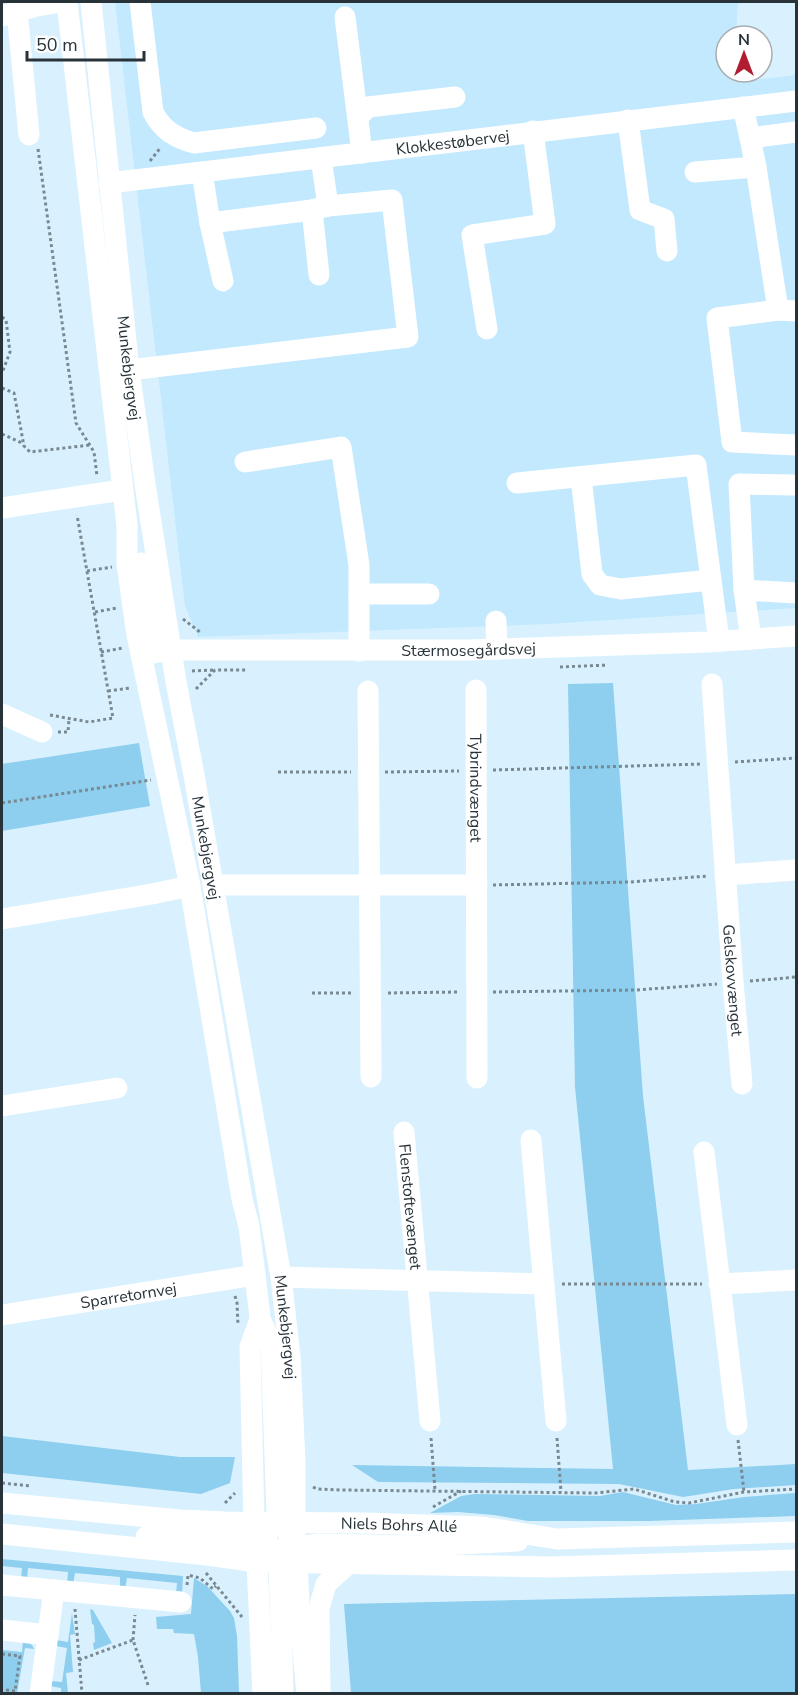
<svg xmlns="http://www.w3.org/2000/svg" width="798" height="1695" font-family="'Nunito Sans',sans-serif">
<rect width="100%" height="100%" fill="#d9f1fe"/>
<!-- built -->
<path fill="#c2e9fe" d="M115 2H738L736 36H726V72H734V82L796 75V608L548 624 198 637 185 606Z"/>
<!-- green -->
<path fill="#8eceee" d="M613 683 643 1096 688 1470 796 1464V1485L734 1489 683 1497 619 1484 378 1482 352 1465 613 1469 575 1087 568 684Z
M139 743 150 806 2 831V764Z
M2 1436 180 1457H235L230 1483 201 1494 2 1473Z
M623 1492 676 1505 696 1504 744 1497 796 1493V1516L649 1521H528L494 1515 458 1512 430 1513 461 1496 475 1494 600 1496Z
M2 1559 183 1576 182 1595 176 1594 177 1583 127 1578 125 1589H120V1577L75 1573 73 1584H67L68 1572 28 1568 27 1579H21L22 1568 2 1566Z
M194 1578 207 1586 230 1611 234 1618 237 1636 239 1693H201L198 1657 194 1634 174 1633 173 1629H157L156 1617 191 1614Z
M796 1594V1693H351L344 1604Z
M90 1609 93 1610 112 1643 94 1650 93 1643 95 1642 94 1625 92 1624Z
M72 1613 75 1634 70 1635 73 1672 66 1673 68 1693H61V1688L50 1686 51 1681 62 1682 67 1648 56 1646V1640L68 1642Z
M23 1640 32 1645 34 1649 25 1648 17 1693H2V1650L22 1652Z"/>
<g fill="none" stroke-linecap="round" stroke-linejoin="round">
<!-- path -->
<path stroke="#788992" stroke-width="3" stroke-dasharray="3 3" stroke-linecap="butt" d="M38 149 76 423 94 452 97 476
M150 161 161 147
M2 317 6 320 10 352 2 373
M2 388 14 393 24 446 30 452 90 445
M2 434 24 444
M87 571 112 567
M95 612 117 608
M183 619 200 632
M101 652 123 648
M560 667 608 665
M192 671 215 670
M196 689 215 670H248
M108 691 130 688
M50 715 89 722 113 718 77 515
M58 732H68L69 719
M735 762 796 758
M493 770 702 764
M278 772H351
M385 772 459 771
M2 803 151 780
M493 885 630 882 708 876
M750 981 796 977
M493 992 636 990 717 984
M312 993H354
M388 993 459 992
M562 1284H702
M235 1296 237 1303 238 1325
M431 1438 435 1490
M557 1438 561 1492
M738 1440 744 1492
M2 1483 31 1486
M313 1487 317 1489 342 1490 595 1493 634 1489 675 1502 689 1503 744 1492 796 1489
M225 1503 235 1493
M433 1507 461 1491
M206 1573 242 1617
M187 1585 188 1575 200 1578 213 1589 216 1586
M75 1609 82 1694
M133 1640 135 1615
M2 1654 20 1656 15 1691
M79 1660 133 1640 148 1685
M6 1690 15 1691 14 1694"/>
<!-- minor -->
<g stroke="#fff" stroke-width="21">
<path d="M67 2 127 525V564L137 635 190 886 242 1199 249 1226 259 1308 260 1319 250 1347 254 1524 257 1562 263 1694"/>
<path id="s1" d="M91 2 129 370 145 484 176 682 194 775 281 1277 290 1357 295 1462V1546L297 1555 299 1608 307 1694"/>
<path d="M140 2 153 112C162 130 176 138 194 143L316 128"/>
<path d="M17 11 29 135"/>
<path d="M2 16 37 6 62 2"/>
<path d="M345 17 362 153"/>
<path d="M743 107 750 138 796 132"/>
<path d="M358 117 368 107 455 97"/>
<path d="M628 120 640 210 664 219 667 251"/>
<path d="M321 158 328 206"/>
<path d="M756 167 778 310 796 311"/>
<path d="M695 172 756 167 750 138"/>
<path id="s2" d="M109 183 796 101"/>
<path d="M312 210 319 275"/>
<path d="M210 223 223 281"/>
<path d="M778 310 717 318 732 442 796 445"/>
<path d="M487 329 472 235 545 224 533 131"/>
<path d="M129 370 408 337 392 200 328 206 312 210 210 223 202 172"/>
<path d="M245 462 341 447 359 565V651"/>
<path d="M581 477 592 574 600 585 621 589 711 580 719 641"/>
<path d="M517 483 696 465 711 580"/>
<path d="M2 508 122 490"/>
<path d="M141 563 155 647 171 650"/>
<path d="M744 590 796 593"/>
<path d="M359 594H429"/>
<path d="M496 621 497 649"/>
<path d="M751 639 744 590 739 484 796 485"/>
<path id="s3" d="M141 655 171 650H469L708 642 796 636"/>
<path id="s4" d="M712 684 733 982 742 1084"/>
<path id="s5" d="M476 690 477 1078"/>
<path d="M368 691 371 1077"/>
<path d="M2 714 42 732"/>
<path d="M725 875 796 870"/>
<path d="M214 885H477"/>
<path d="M2 919 152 894 190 886"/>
<path d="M2 1106 117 1088"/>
<path id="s6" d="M404 1132 430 1421"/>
<path d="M531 1140 556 1421"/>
<path d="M704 1152 737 1425"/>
<path d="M281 1277 544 1284"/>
<path d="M719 1284 796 1280"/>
<path id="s7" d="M2 1315 255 1275"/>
<path d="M260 1319 271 1342 277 1514 289 1535"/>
<path id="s8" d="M2 1503 180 1520 225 1522 365 1523 483 1527 557 1539 796 1532"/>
<path d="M2 1534 207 1555 257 1562 552 1567 796 1560"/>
<path d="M146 1537 255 1541 267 1538"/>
<path d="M282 1549 318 1544 421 1546 518 1541"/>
<path d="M276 1551 279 1562 283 1694"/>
<path d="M2 1585 181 1602"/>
<path d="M2 1630 48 1635"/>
<path d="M40 1694 54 1590"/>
<path d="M320 1694 319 1608 326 1584 348 1564"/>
</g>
</g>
<g text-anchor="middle" stroke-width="6" stroke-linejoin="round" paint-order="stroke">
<!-- street labels -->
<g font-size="16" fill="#273339" stroke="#fff">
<text dy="6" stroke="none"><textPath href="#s2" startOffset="346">Klokkestøbervej</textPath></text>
<text dy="6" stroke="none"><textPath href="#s1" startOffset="368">Munkebjergvej</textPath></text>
<text dy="6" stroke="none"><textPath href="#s3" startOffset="328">Stærmosegårdsvej</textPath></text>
<text dy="6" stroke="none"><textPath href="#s5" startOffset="98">Tybrindvænget</textPath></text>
<text dy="6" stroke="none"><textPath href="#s1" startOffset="854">Munkebjergvej</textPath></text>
<text dy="6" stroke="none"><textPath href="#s4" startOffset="297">Gelskovvænget</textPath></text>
<text dy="6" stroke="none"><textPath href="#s6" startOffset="75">Flenstoftevænget</textPath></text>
<text dy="6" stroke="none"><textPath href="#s7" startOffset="128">Sparretornvej</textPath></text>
<text dy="6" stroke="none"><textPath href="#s1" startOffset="1340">Munkebjergvej</textPath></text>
<text dy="6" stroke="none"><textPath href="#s8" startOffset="398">Niels Bohrs Allé</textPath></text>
</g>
</g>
<!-- border -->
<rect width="798" height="1695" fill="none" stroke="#273339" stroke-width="6"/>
<!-- north arrow -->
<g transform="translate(744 54)"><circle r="28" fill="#ffffff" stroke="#a9adb0" stroke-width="1.5"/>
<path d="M0-4.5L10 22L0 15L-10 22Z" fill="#b01d31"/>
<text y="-9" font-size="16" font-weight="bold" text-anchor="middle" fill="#273339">N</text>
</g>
<!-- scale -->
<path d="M27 51v9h117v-9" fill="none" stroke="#273339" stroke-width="3"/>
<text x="36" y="51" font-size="18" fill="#273339" stroke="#ffffff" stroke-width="4.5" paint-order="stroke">50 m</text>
</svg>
